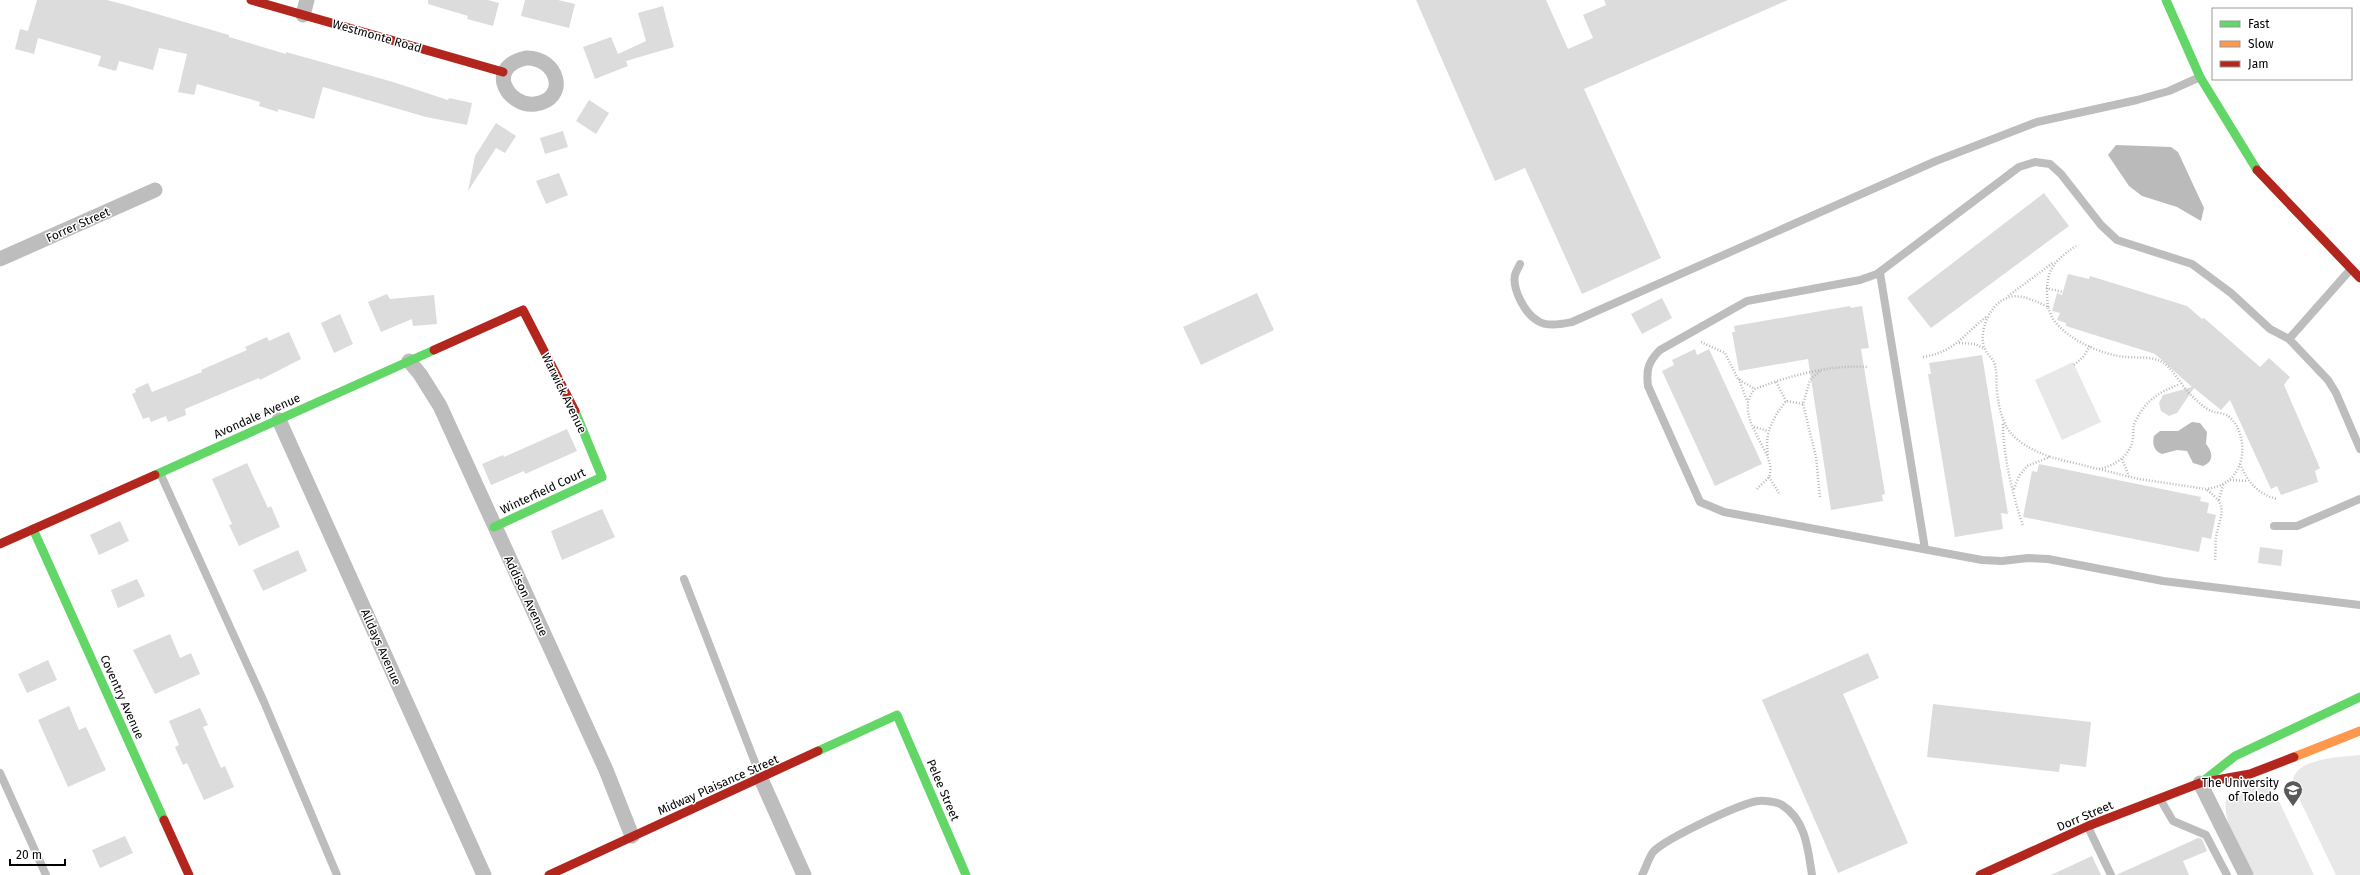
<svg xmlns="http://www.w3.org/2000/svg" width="2360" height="875" font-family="'Fira Sans',sans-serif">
<rect width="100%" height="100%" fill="#fff"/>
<!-- green -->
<path fill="#e8e8e8" d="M2073 362 2101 422 2062 440 2035 380Z
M2360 755V875H2336L2294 788C2285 758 2342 757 2360 755Z
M2257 783 2269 787 2277 797 2314 875H2252C2244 857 2219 816 2227 798L2232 800 2237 792Z"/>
<!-- water -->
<path fill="#bababa" d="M2116 145 2171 147 2178 152 2204 208 2201 221 2177 207 2142 196 2129 186 2108 155Z
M2192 422 2200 423 2207 432 2206 444C2212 451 2215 461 2203 466L2193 463 2187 451 2177 450 2162 454C2154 451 2152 444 2154 436L2160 431H2178Z"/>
<!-- building -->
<path fill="#dcdcdc" d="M37 0H107L126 5 229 35V37L286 54V52L393 82 448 100 449 98 472 103 467 125 426 117 323 87 314 119 278 109V112L259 106 260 102 197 84 194 95 178 92 187 54 159 48 153 70 119 61 116 71 98 66 101 56 38 38 34 54 15 49 20 29 28 31Z
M428 0H488L499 3 493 26 467 19 468 16 428 4Z
M525 0H558L575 4 569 28 521 16Z
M1416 0H1546L1568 49 1593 38 1583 15 1606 5 1604 0H1788L1584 89 1661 258 1582 294 1525 168 1495 181Z
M663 6 674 47 626 61 628 66 595 79 583 47 611 37 618 54 646 41 638 13Z
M589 100 609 113 596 134 576 121Z
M496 123 516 136 505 153 496 148 468 191 475 156Z
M563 131 568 147 545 154 540 138Z
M559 173 568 195 546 204 536 181Z
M2044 193 2069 226 1931 328 1907 298Z
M2068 274 2089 279 2090 276 2187 306 2202 319 2204 318 2260 367 2269 358 2290 377 2284 385 2320 468 2315 471 2318 482 2281 495 2277 486 2271 489 2230 400 2221 410 2194 388 2177 413 2169 416 2161 411 2159 403 2163 395 2192 387 2155 354 2066 326V323L2057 320 2060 313 2052 311 2057 293 2062 295Z
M1257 293 1274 330 1201 365 1183 327Z
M387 294 390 299 434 295 437 324 413 326 412 319 381 332 368 302Z
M1662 298 1672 318 1642 334 1631 314Z
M1850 306 1851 308 1862 306 1869 348 1861 349 1885 494 1882 495 1883 501 1831 510 1808 359 1739 371 1732 332H1735L1734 326Z
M340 314 353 344 334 353 321 323Z
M289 332 301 359 260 380 259 378 185 409 186 415 168 422 166 416 151 422 149 417 143 419 132 394 136 392 135 389 148 383 152 392 202 372 201 370 247 350 245 347 267 337 269 341Z
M1695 349 1697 355 1709 349 1762 464 1715 486 1662 371 1674 365 1672 360Z
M1982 355 2008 514 2001 513 2003 529 1955 537 1928 374H1931L1929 363Z
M567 429 577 451 525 474 524 471 491 485 482 464 503 455 504 457Z
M247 463 268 508 271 506 280 527 239 546 229 525 232 524 212 479Z
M2039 464 2201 497 2200 501 2209 503 2207 513 2216 515 2211 539 2202 537 2199 552 2023 517 2032 471 2037 472Z
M602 509 615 537 562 560 551 531Z
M120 521 129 541 99 555 90 535Z
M2260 547 2283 550 2281 566 2258 563Z
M298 550 307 571 263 591 253 570Z
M137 579 145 596 118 608 111 590Z
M170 634 180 658 191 653 200 674 155 694 133 650Z
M1868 653 1879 678 1843 694 1908 843 1838 873 1762 700Z
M48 660 57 680 27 693 18 674Z
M1933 704 2091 722 2086 767 2060 764 2059 772 1927 757Z
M69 706 79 730 86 727 106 770 68 787 38 720Z
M200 708 208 725 203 727 221 768 225 766 234 787 204 800 187 763 183 765 175 747 179 745 169 721Z
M125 836 133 853 100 868 92 850Z
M2198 838 2202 839 2207 851 2183 861 2189 875H2116Z
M2092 856 2101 875H2051Z"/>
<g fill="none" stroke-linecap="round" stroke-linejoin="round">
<!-- path -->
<path stroke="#b8b8b8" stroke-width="2.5" stroke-dasharray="1 2" stroke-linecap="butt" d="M2046 288 2063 292
M2008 296 2054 262
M2048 307C2045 276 2048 264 2076 246
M1701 342 1725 353 1738 379 1755 389
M1959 343 1975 344 1984 349
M1923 357C1955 352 1963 335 1986 317
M2074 365 2083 357 2090 346
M1820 371 1810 380 1803 404 1816 457 1820 497
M1739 379 1747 401
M1776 382 1786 401
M1787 401 1803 404
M2003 424C2003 455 2013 496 2023 526
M1754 427 1768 431
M1768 455C1764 433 1773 418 1786 401
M2122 459 2129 476
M2240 464C2248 482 2257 494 2277 499
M2099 469C2114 466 2131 456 2133 438 2134 432 2132 427 2136 420 2147 399 2158 393 2180 384
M1769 477 1779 493
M2230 480 2248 481
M1757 489C1760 485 1765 482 1768 478 1782 456 1729 417 1755 389 1789 376 1831 364 1868 367
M2014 489 2019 476 2027 466 2050 457 2139 479 2206 489C2221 487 2233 481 2239 466 2246 451 2242 426 2228 416 2224 413 2218 413 2214 412 2205 409 2198 402 2192 396 2182 387 2172 367 2162 362 2152 356 2137 358 2126 357 2103 355 2071 341 2056 323 2052 319 2050 312 2048 307 2038 302 2022 294 2010 297 1991 301 1977 332 1985 349 1987 355 1993 358 1995 365 1997 373 1996 383 1997 392 2002 432 2013 442 2050 457
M2207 490C2230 507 2220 514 2216 537 2215 544 2216 552 2215 560
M2219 500 2223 485"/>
<!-- lane -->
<path stroke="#bdbdbd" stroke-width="8" d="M1520 264C1519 267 1516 271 1515 275 1512 289 1525 314 1538 321 1547 327 1561 324 1572 322L1936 161 2037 122 2137 100 2169 91 2200 77
M1880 273 1925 549
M2289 339 2350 270
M2360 449 2336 393 2328 380 2289 339 2270 329 2231 293 2192 264 2117 240 2101 225 2061 174 2050 164 2035 162 2019 167 1877 274 1860 280 1747 301 1660 350C1648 362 1646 370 1648 386L1700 502 1724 512 1982 560 2002 561 2028 558 2048 559 2163 581 2360 605
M160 473 264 702 337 875
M2274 526H2297L2360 499
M684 579 761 778
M0 773 46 875
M2160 799 2173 821 2206 835 2227 875
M2088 827 2111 875
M1642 875C1646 868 1649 856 1654 851 1669 837 1739 804 1758 801 1763 800 1778 802 1782 805 1806 820 1808 850 1812 875"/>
<!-- street -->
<path stroke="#bdbdbd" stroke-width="15" d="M303 15 307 0
M526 58C558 57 570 99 535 104 510 108 483 68 526 58Z
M0 259 155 190
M409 361 420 374 440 406 606 770 632 836
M279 420 484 875
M761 779 804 875
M2200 783 2246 875"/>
<!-- fast -->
<path stroke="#63d668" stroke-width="9" d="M2166 0 2200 77 2257 170
M155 475 434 350
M494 527 602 477 575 411
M33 529 164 820
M818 751 897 715 966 875
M2202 782 2235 756 2360 697"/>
<!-- slow -->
<path stroke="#ff974d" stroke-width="9" d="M2294 757 2360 731"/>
<!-- jam -->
<path stroke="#b3261e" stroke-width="9" d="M251 0 503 72
M2257 170 2360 278
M434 350 523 310 575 411
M0 544 155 475
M164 820 189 875
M549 875 818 751
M1980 875 2088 826 2200 783 2250 774 2294 757"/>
</g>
<!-- icons -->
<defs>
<symbol id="university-pin" viewBox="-11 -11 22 30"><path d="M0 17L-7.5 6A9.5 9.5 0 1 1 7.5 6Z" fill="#595959" stroke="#fff"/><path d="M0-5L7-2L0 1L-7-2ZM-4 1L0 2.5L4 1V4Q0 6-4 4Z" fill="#fff"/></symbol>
</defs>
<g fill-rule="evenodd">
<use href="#university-pin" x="2282" y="779" width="22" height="30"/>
</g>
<g text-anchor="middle" stroke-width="3" stroke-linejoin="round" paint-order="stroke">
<!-- street labels -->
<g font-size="12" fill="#000" stroke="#fff">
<text transform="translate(377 36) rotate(16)" y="4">Westmonte Road</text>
<text transform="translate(78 225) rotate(-24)" y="4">Forrer Street</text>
<text transform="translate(564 393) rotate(64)" y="4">Warwick Avenue</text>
<text transform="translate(257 416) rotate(-24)" y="4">Avondale Avenue</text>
<text transform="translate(543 491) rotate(-25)" y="4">Winterfield Court</text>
<text transform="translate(526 596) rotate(65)" y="4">Addison Avenue</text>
<text transform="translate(381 647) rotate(66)" y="4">Alldays Avenue</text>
<text transform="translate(122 697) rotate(66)" y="4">Coventry Avenue</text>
<text transform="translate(718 785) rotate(-24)" y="4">Midway Plaisance Street</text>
<text transform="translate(943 790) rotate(67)" y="4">Pelee Street</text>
<text transform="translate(2085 816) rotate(-23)" y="4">Dorr Street</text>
</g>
<!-- poi labels -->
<g font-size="12" fill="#000" stroke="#fff" text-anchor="end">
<text x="2279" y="787">The University<tspan x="2279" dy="14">of Toledo</tspan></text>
</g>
</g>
<!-- legend -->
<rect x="2212" y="8" width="140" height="72" fill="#ffffff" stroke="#999999"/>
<rect x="2220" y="21" width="20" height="6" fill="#63d668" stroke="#999999"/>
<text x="2248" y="28" font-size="12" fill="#000000">Fast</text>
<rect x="2220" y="41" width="20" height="6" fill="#ff974d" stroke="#999999"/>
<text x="2248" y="48" font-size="12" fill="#000000">Slow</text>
<rect x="2220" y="61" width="20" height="6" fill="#b3261e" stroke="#999999"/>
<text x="2248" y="68" font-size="12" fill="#000000">Jam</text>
<!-- scale -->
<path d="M10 859v6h55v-6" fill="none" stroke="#000000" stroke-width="2"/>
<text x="16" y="859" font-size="12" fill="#000000" stroke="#ffffff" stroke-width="3" paint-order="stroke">20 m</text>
</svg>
